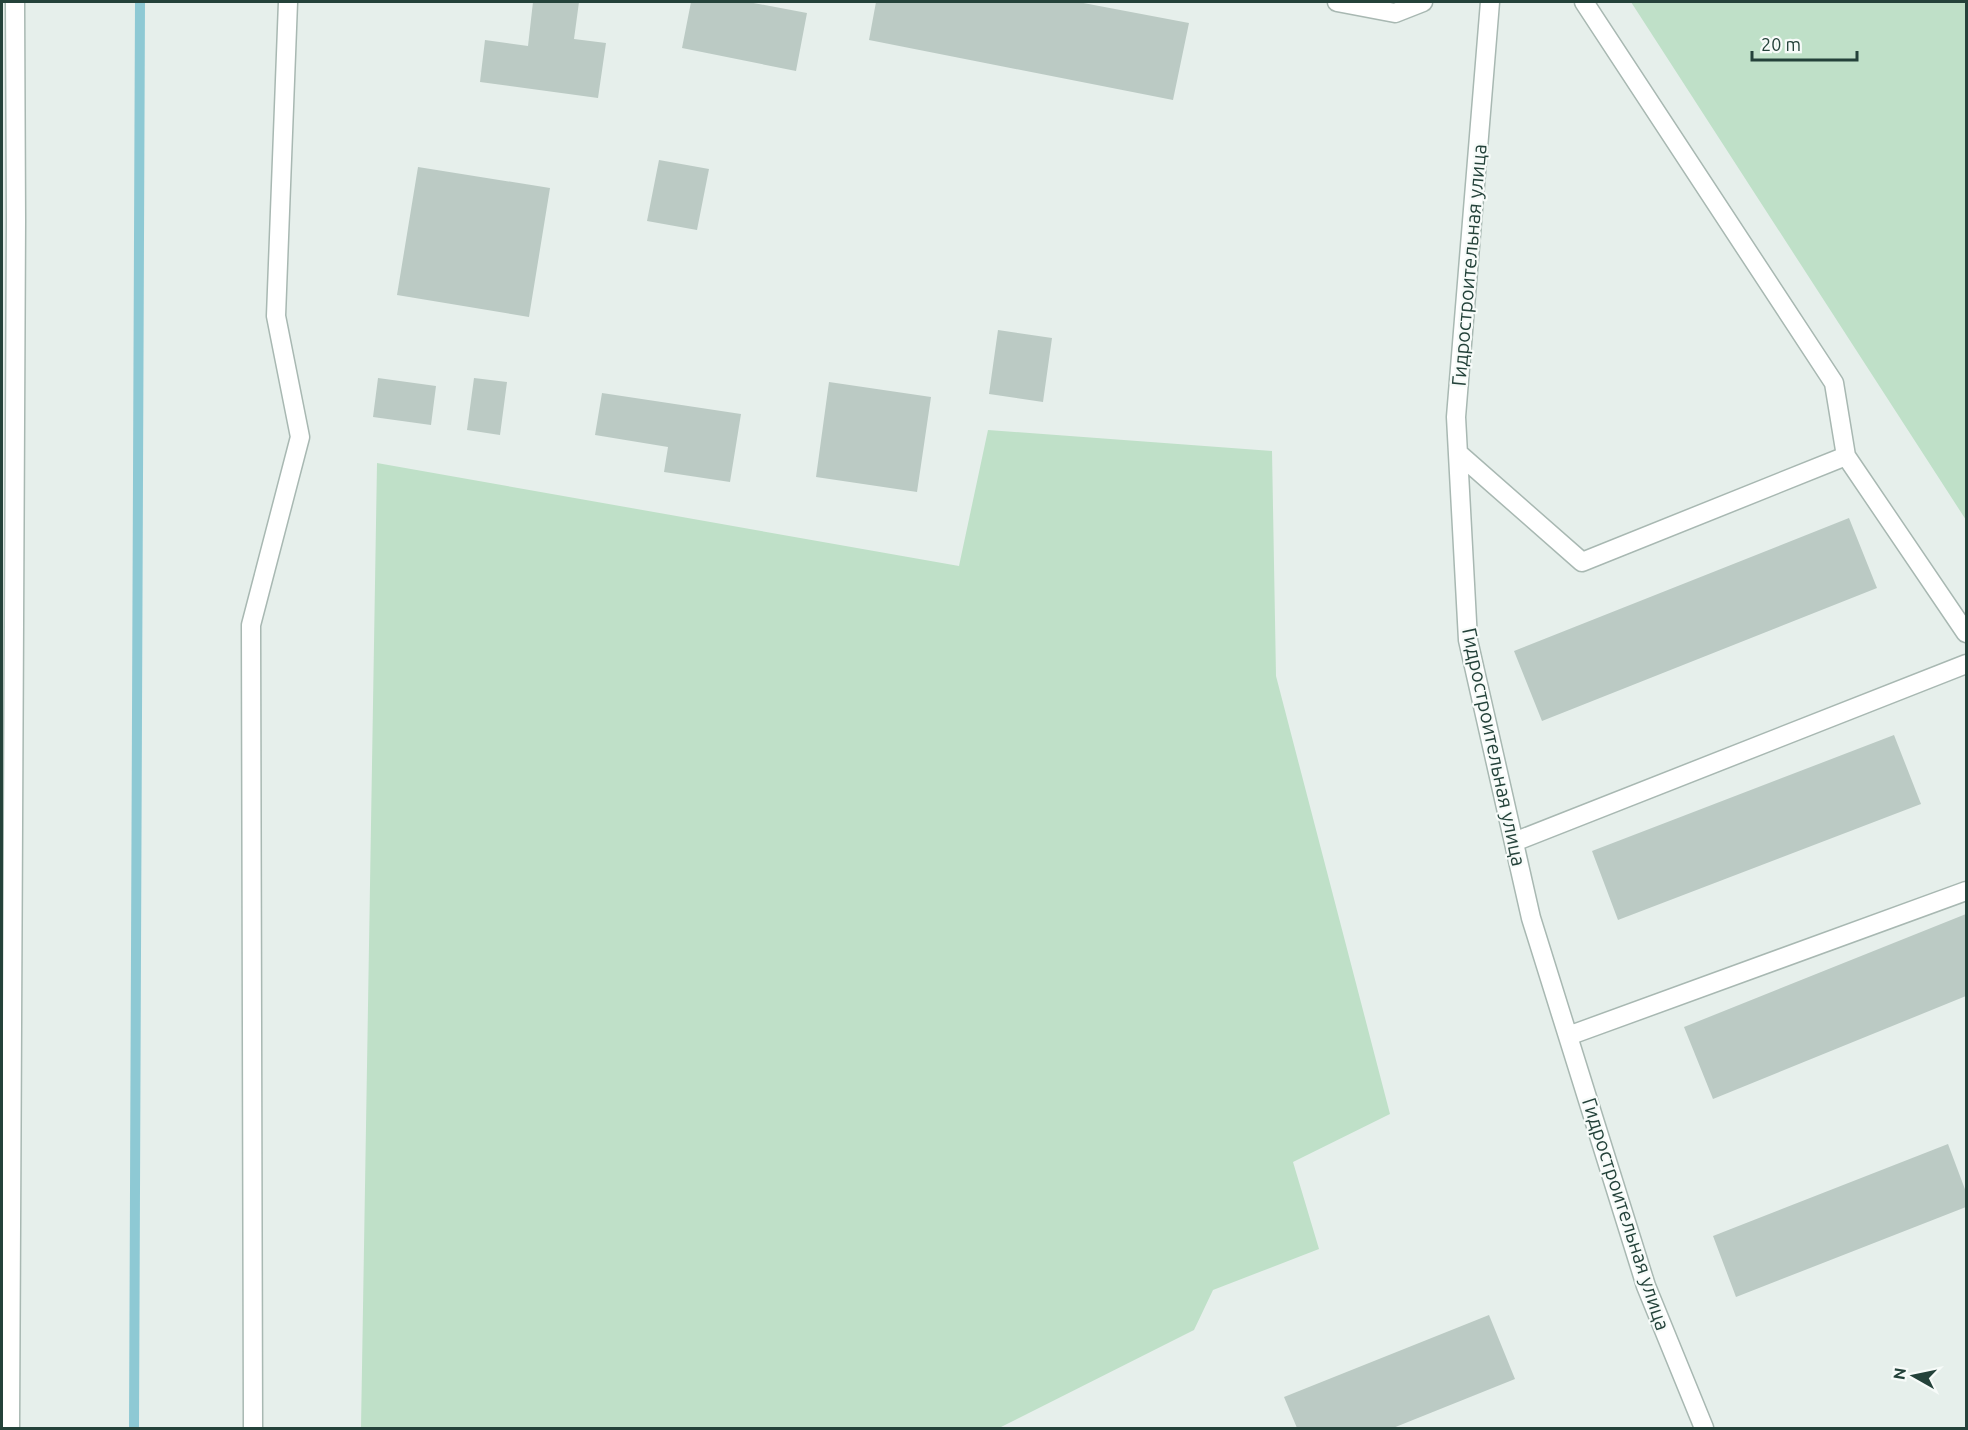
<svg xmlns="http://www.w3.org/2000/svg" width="1968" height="1430" font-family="Ubuntu,sans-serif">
<rect width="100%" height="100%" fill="#e6efeb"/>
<!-- green -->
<path fill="#bfe0c8" d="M1631 2H1966V520Z
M988 430 1272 451 1276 676 1390 1114 1293 1162 1319 1249 1213 1290 1194 1330 999 1428H361L377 463 959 566Z"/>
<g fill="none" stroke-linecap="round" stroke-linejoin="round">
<!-- stream -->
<path stroke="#8ec9d4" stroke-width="10" d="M134 1428 140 2"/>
</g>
<!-- building -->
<path fill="#bbcac4" d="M533 2H579L574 39 606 43 598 98 480 82 485 40 528 46Z
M691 2H748L807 13 796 71 682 48Z
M876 2H1078L1189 23 1173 100 869 40Z
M659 160 709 169 697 230 647 221Z
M418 167 550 188 529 317 397 295Z
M998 330 1052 338 1043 402 989 394Z
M378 378 436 386 431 425 373 417Z
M474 378 507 382 500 435 467 430Z
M829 382 931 397 917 492 816 477Z
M602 393 741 414 730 482 664 472 668 447 595 435Z
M1849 518 1877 588 1542 721 1514 651Z
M1894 735 1921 804 1618 920 1592 851Z
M1966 914V996L1713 1099 1684 1027Z
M1948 1144 1966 1192V1207L1736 1297 1713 1236Z
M1489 1315 1515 1379 1393 1428H1297L1284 1397Z"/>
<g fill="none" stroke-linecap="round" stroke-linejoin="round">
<defs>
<path id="minor" d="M1337 2 1395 13 1423 2
M1490 2 1456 417 1468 640 1531 918 1646 1286 1704 1428
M1584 2 1834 383 1846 456 1966 633
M1458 453 1582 562 1846 456
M1514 842 1966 664
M1568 1036 1966 891
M10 1428 16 221 15 2
M253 1428 251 625 300 437 276 316 288 2"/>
</defs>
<!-- minor casing -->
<use href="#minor" stroke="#a8b8b2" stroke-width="21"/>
<!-- minor -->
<use href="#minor" stroke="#fff" stroke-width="18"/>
</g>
<g text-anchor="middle" stroke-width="4.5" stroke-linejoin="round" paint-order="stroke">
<!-- street labels -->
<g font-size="20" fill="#24423a" stroke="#f7fbf9">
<text transform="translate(1469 265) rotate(-85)" y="7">Гидростроительная улица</text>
<text transform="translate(1494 747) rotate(78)" y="7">Гидростроительная улица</text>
<text transform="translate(1626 1214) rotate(72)" y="7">Гидростроительная улица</text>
</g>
</g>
<!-- border -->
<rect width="1968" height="1430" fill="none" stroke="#24423a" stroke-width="6"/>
<!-- north arrow -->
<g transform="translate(1914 1376) rotate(279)" stroke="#f7fbf9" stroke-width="4.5" paint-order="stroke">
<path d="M0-4.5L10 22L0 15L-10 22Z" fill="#24423a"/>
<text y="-9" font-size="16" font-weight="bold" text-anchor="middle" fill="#24423a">N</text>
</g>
<!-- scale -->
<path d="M1752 51v9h105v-9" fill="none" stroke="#24423a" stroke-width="3"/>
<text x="1761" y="51" font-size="18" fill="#24423a" stroke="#f7fbf9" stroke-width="4.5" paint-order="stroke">20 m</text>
</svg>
